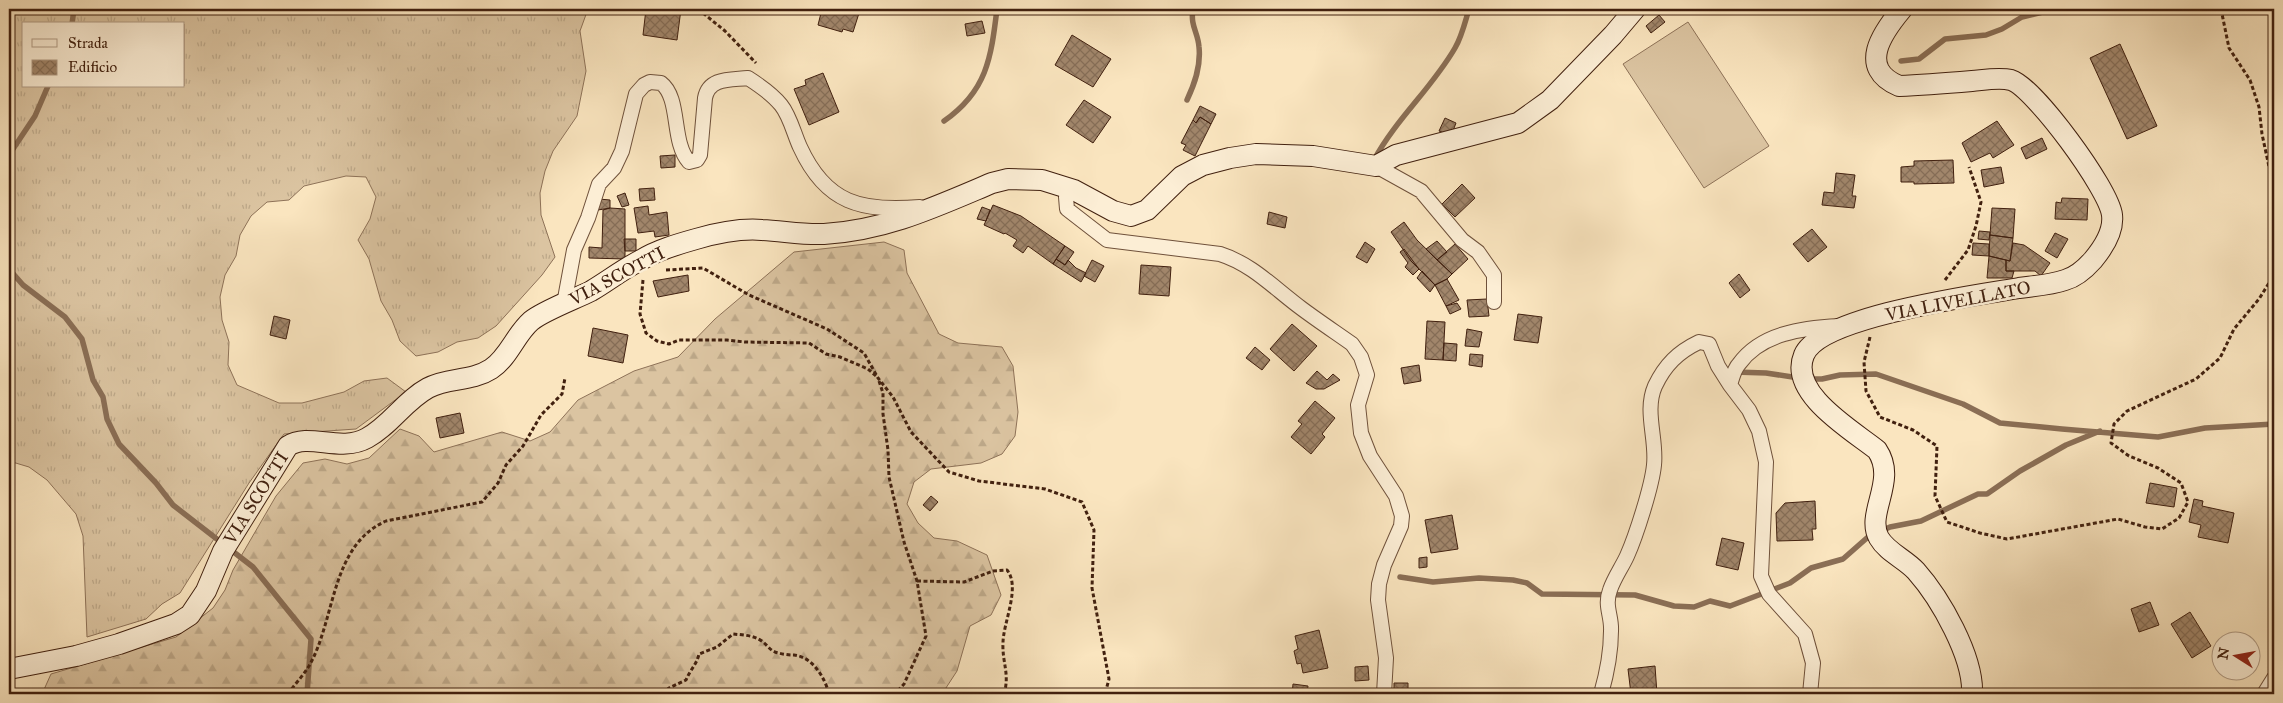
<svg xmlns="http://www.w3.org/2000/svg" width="2283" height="703" font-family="'IM FELL Great Primer',serif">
<defs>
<pattern id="grass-tufts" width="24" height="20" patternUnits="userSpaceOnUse" patternTransform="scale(1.25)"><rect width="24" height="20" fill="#dbc4a1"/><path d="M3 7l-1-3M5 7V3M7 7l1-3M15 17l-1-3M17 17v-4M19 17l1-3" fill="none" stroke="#bda889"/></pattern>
<pattern id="forest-firs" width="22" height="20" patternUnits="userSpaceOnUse" patternTransform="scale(1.25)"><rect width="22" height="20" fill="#dbc4a1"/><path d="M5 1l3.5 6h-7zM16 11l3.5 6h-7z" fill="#bda889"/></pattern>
<pattern id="building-cross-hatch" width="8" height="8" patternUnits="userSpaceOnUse" patternTransform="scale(1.25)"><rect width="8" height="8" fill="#a1866b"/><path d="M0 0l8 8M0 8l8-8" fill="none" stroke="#856d56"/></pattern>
</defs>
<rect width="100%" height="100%" fill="#fae5bf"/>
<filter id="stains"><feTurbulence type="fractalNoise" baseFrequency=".004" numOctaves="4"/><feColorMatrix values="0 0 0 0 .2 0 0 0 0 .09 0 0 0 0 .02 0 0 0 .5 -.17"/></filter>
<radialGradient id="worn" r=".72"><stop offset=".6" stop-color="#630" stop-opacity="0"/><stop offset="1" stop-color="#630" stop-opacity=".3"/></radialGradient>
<!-- grass -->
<path fill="url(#grass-tufts)" stroke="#8e7258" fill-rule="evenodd" d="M9 9H588L580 31 586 71 577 116 553 151 545 171 540 193 541 215 555 257 542 275 496 326 478 338 457 342 438 352 416 356 400 341 392 320 381 301 369 259 358 240 370 219 376 197 366 177 346 176 304 186 289 200 267 202 251 216 240 235 236 256 225 275 220 297 222 320 229 342 228 365 237 385 279 403H302L344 392 364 381 387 378 406 392 356 429 284 434 249 483 180 593 162 604 146 619 87 637 83 536 76 514 47 480 29 467 9 461ZM24 24H184V86H24Z"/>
<!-- forest -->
<path fill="url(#forest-firs)" stroke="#8e7258" d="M884 242 904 250 907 273 939 334 958 343 1002 347 1013 366 1018 412 1015 436 1002 454 981 463 931 469 914 482 907 504 918 523 934 538 957 541 987 555 1001 595 991 615 970 626 957 671 942 694H42L51 674 176 637 213 608 225 590 233 570 276 496 303 463 325 459 347 464 369 458 400 429 419 436 434 452 502 432 530 441 550 432 578 400 634 371 678 357 715 319 794 252Z"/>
<!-- garden -->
<path fill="#dbc4a1" stroke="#8e7258" d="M1688 22 1769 146 1704 188 1623 64Z"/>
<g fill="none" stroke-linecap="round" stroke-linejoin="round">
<!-- stream -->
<path stroke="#8a6e55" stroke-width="5.5" d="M72 24 74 9
M1901 61 1919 59 1945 39 1986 35 2002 29 2022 17 2055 9
M1187 100C1195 83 1201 66 1199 47 1198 32 1190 26 1193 9
M944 121C987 91 991 58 997 9
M9 155 35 116 48 86
M1374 160C1396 119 1432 88 1455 48 1462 36 1465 22 1469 9
M9 269 23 285 65 317 82 339 93 380 103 397 107 419 119 444 156 483 173 505 253 567 311 639 307 694
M1734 372 1766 373 1799 378
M1809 379H1822L1840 375 1876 374 1963 404 2000 423 2062 429 2158 437 2205 428 2274 424
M1400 577 1433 582 1479 578 1513 580 1527 583 1542 594 1635 595 1674 606 1694 607 1710 601 1730 606 1790 583 1811 568 1843 559 1868 537 1890 527 1921 521 1978 494H1987L2020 471 2066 445 2100 431"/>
</g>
<!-- building -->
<path fill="url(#building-cross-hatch)" stroke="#41200f" d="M646 9H681L677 40 643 35Z
M822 9 860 10 853 32 843 29 842 32 818 25Z
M1659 15 1665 22 1651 33 1646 26Z
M982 21 985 33 967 36 965 24Z
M1072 35 1111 59 1093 87 1055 65Z
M2120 44 2157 126 2127 139 2090 58Z
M823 73 839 112 809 125 794 89 806 85 805 80Z
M1084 100 1111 117 1093 143 1066 125Z
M1200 106 1216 114 1211 124 1200 117 1196 123 1193 120Z
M1200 117 1211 124 1195 156 1183 150 1186 145 1181 143 1193 120 1196 123Z
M1445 118 1456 123 1451 136 1439 131Z
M1997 121 2014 145 1993 158 1990 153 1971 162 1962 143Z
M2042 138 2047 149 2026 159 2021 148Z
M675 155V167L661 168 660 156Z
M1953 160 1954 183 1914 184V182H1901V167L1914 166V161Z
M2001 167 2004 183 1984 187 1981 170Z
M1836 173 1855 175 1852 196H1856L1854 208 1822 205 1824 192 1834 193Z
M1462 184 1475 198 1455 217 1442 204Z
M654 188 655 200 640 201 639 189Z
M625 193 629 205 622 207 617 196Z
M2062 198 2088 199 2087 220 2055 219 2056 202 2061 203Z
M599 199 610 200V208L598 210Z
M993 205 1021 216 1065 246 1053 264 1028 246 1023 253 1013 246 1017 240 1005 233 1004 234 984 225Z
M648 206 649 215 667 212 669 235 655 237 654 231 638 233 634 208Z
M982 207 990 210 986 221 977 219Z
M610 208 625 209V259L589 258V247L602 248 603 210Z
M1992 208 2015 209 2013 238 1990 235Z
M1269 212 1287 217 1285 228 1267 224Z
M1404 222 1417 240 1452 274 1447 279 1435 285 1411 261 1391 232Z
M1812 229 1827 247 1808 262 1793 244Z
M1979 231 1990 232 1989 240 1978 239Z
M2055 233 2068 239 2057 258 2045 251Z
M1990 235 2013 238 2010 261 1989 256Z
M624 239H636V251H625Z
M1437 241 1447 252 1437 260 1426 249Z
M1365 242 1375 249 1367 263 1356 257Z
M1973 243 1989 244V256L1972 255Z
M2013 243 2024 245 2050 263 2041 276 2035 271H2006V260L2010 261Z
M1455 244 1468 259 1452 274 1437 260Z
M1065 246 1074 252 1065 265 1056 259Z
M1404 249 1419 269 1413 275 1405 267 1408 263 1400 252Z
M1989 256 2006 260V271H2014L2012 278H1987Z
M1056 259 1065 265 1068 260 1076 268 1086 273 1081 282 1053 264Z
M1092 260 1104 266 1095 282 1084 276Z
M1141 265 1171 267 1169 296 1139 294Z
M1422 271 1435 285 1430 292 1417 278Z
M1739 274 1750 290 1740 298 1729 283Z
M688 275 689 291 658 297 653 281Z
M1447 279 1459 300 1446 306 1435 285Z
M1487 299 1489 316 1469 317 1467 300Z
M1457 303 1461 309 1450 314 1446 306Z
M1518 314 1542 317 1538 343 1514 340Z
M274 316 290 320 286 339 270 335Z
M1427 321 1445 322 1443 360 1425 359Z
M1292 324 1317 346 1294 371 1270 349Z
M593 328 628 335 623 363 588 356Z
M1467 329 1482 332 1479 347 1465 346Z
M1444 343 1457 344 1456 361 1443 360Z
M1255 347 1270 360 1262 370 1246 358Z
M1470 354 1483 355 1482 367 1469 365Z
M1419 365 1421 381 1404 384 1401 368Z
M1317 371 1327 380 1333 374 1340 380 1324 389H1316L1306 383Z
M1315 401 1335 418 1322 434 1325 437 1311 454 1291 437 1302 424 1298 421Z
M460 413 464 433 440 438 436 418Z
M2150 483 2177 488 2174 507 2146 503Z
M931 496 938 502 930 511 923 505Z
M2194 499 2203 501 2202 506 2234 513 2228 543 2198 537 2201 525 2189 522Z
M1815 501 1816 529H1812L1813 540 1777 541 1776 513 1785 503Z
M1452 515 1458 549 1431 553 1425 520Z
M1722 538 1744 543 1738 570 1716 565Z
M1427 557V567L1419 568V558Z
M2150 602 2159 625 2139 632 2131 609Z
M2190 612 2211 646 2192 658 2171 624Z
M1319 630 1328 668 1303 673 1301 663 1297 664 1294 651 1298 649 1295 636Z
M1368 666 1369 680 1355 681V667Z
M1655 666 1657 694H1631L1628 669Z
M1394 683H1408V694H1394Z
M1293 684 1308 686 1307 694H1292Z"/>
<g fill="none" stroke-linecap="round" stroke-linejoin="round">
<defs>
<path id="street" d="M1376 166 1421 191 1462 240 1478 252 1494 275V302
M1074 190 1066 197 1067 209 1107 240 1220 254C1252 264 1274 288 1301 308 1317 320 1335 332 1352 344L1361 357 1367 375 1358 405 1361 433 1370 456 1396 496 1402 516 1401 526 1384 565 1379 584 1378 600 1386 658 1384 694
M564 304 574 250 588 218 599 184 614 168 622 151 636 94 644 85 650 82 661 83C681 98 671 142 689 162L697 160 700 155 705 98C709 77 731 80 748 78 759 85 773 95 781 105 790 116 794 134 800 147 826 204 862 212 920 207
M1601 694C1607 673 1611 653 1611 631 1612 616 1604 606 1610 590 1614 578 1622 567 1627 556 1636 536 1652 486 1654 465 1657 439 1644 411 1655 386 1665 365 1678 352 1699 342L1709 344 1718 366 1730 385
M1810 694 1813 663 1805 634 1769 594 1761 576 1766 462 1759 431 1749 410 1730 385C1732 379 1734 369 1739 364 1761 333 1803 328 1839 326
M2264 694 2274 678"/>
<path id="secondary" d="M1902 9C1882 33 1857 68 1899 86 1923 85 1948 83 1972 81 1984 80 1999 77 2011 80 2034 87 2109 189 2112 215 2114 231 2103 248 2093 260 2085 269 2076 277 2065 280 2051 285 2034 286 2019 288 1978 295 1820 316 1804 355 1788 393 1852 430 1877 450 1898 481 1865 513 1879 538 1887 552 1905 559 1916 571 1940 598 1974 657 1972 694
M9 669 76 656 119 644 176 624 190 615 206 591 223 551 288 446C309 432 340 453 367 438 391 425 404 401 428 388 448 377 471 382 491 369 509 357 515 335 531 321 543 311 575 299 591 291 608 281 623 269 641 260 657 250 678 244 696 239 717 233 739 228 762 230 783 231 803 235 824 234 887 230 935 207 992 183L1008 179 1042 180 1074 190 1113 211 1131 216 1147 210 1182 176 1203 165 1230 158 1256 154 1313 156 1376 166 1396 155 1518 123 1550 100 1613 35 1635 9"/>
</defs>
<!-- street casing -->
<use href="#street" stroke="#6f513b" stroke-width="16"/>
<!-- secondary casing -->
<use href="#secondary" stroke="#41200f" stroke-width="22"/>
<!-- path -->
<path stroke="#41200f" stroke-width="3" stroke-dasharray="4 2.5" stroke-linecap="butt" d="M698 9 725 31 756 63
M2221 9 2229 48 2250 80 2259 107 2262 134 2274 190
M666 270 703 268 749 295 827 329 864 353 878 378 893 397 911 432 949 472 979 481 1045 489 1082 502 1094 530 1092 588 1109 679 1105 694
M643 280 640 314 646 333 657 341 669 344 679 340H727L745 342 809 343 826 354 840 357 868 369 876 376
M1945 280 1968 250 1976 226 1981 202 1969 167
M1870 337 1864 362 1866 391 1880 417 1913 430 1937 446 1935 496 1947 522 1980 533 2007 539 2118 519 2145 527 2162 529 2179 518 2188 502 2181 483 2158 468 2129 456 2111 443 2114 424 2127 411 2196 379 2220 358 2234 329 2259 299 2274 275
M879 381 883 393V414L888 450 889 477 904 542 917 581 926 636 904 684 895 694
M917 581 964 582 993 571 1007 570C1021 587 1003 623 1003 643 1002 662 1010 674 1004 694
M288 694C294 685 303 676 309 666 336 619 330 546 386 521L482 502 498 483 506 465 523 446 541 415 562 394 565 378
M662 694 669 688 686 680C690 670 697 664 699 654L717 647 733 634C743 635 754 635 763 642 767 645 770 650 775 652 781 654 788 655 794 655 813 657 825 678 829 694"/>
<!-- street -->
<use href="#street" stroke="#fceed5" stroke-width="14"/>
<!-- secondary -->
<use href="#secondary" stroke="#fceed5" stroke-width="20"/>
</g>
<g text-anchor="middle" stroke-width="5" stroke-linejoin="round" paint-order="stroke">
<!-- street labels -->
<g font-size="18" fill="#41200f" stroke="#fceed5">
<text transform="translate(617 276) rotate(-28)" y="6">VIA SCOTTI</text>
<text transform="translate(1958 301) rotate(-11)" y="6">VIA LIVELLATO</text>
<text transform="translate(256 498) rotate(-58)" y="6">VIA SCOTTI</text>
</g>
</g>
<!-- margin -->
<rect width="2283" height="703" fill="none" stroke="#fae5bf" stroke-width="30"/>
<rect x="10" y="10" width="2263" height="683" fill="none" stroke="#41200f" stroke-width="2.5"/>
<rect x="15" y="15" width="2253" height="673" fill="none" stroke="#41200f"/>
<!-- legend -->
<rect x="22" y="22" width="162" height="65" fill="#fceed5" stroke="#b19c86"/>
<rect x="32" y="39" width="25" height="8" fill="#fceed5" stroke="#b19c86"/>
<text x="68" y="48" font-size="15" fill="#41200f">Strada</text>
<rect x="32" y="60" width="25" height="15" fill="url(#building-cross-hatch)" stroke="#b19c86"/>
<text x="68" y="72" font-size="15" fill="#41200f">Edificio</text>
<!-- north arrow -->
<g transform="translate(2236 656) rotate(281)"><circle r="24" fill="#fceed5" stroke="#b19c86"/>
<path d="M0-4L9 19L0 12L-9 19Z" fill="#8f2418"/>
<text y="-8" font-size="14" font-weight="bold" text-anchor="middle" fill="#41200f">N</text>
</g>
<rect width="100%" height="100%" filter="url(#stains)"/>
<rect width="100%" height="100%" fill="url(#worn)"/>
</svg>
